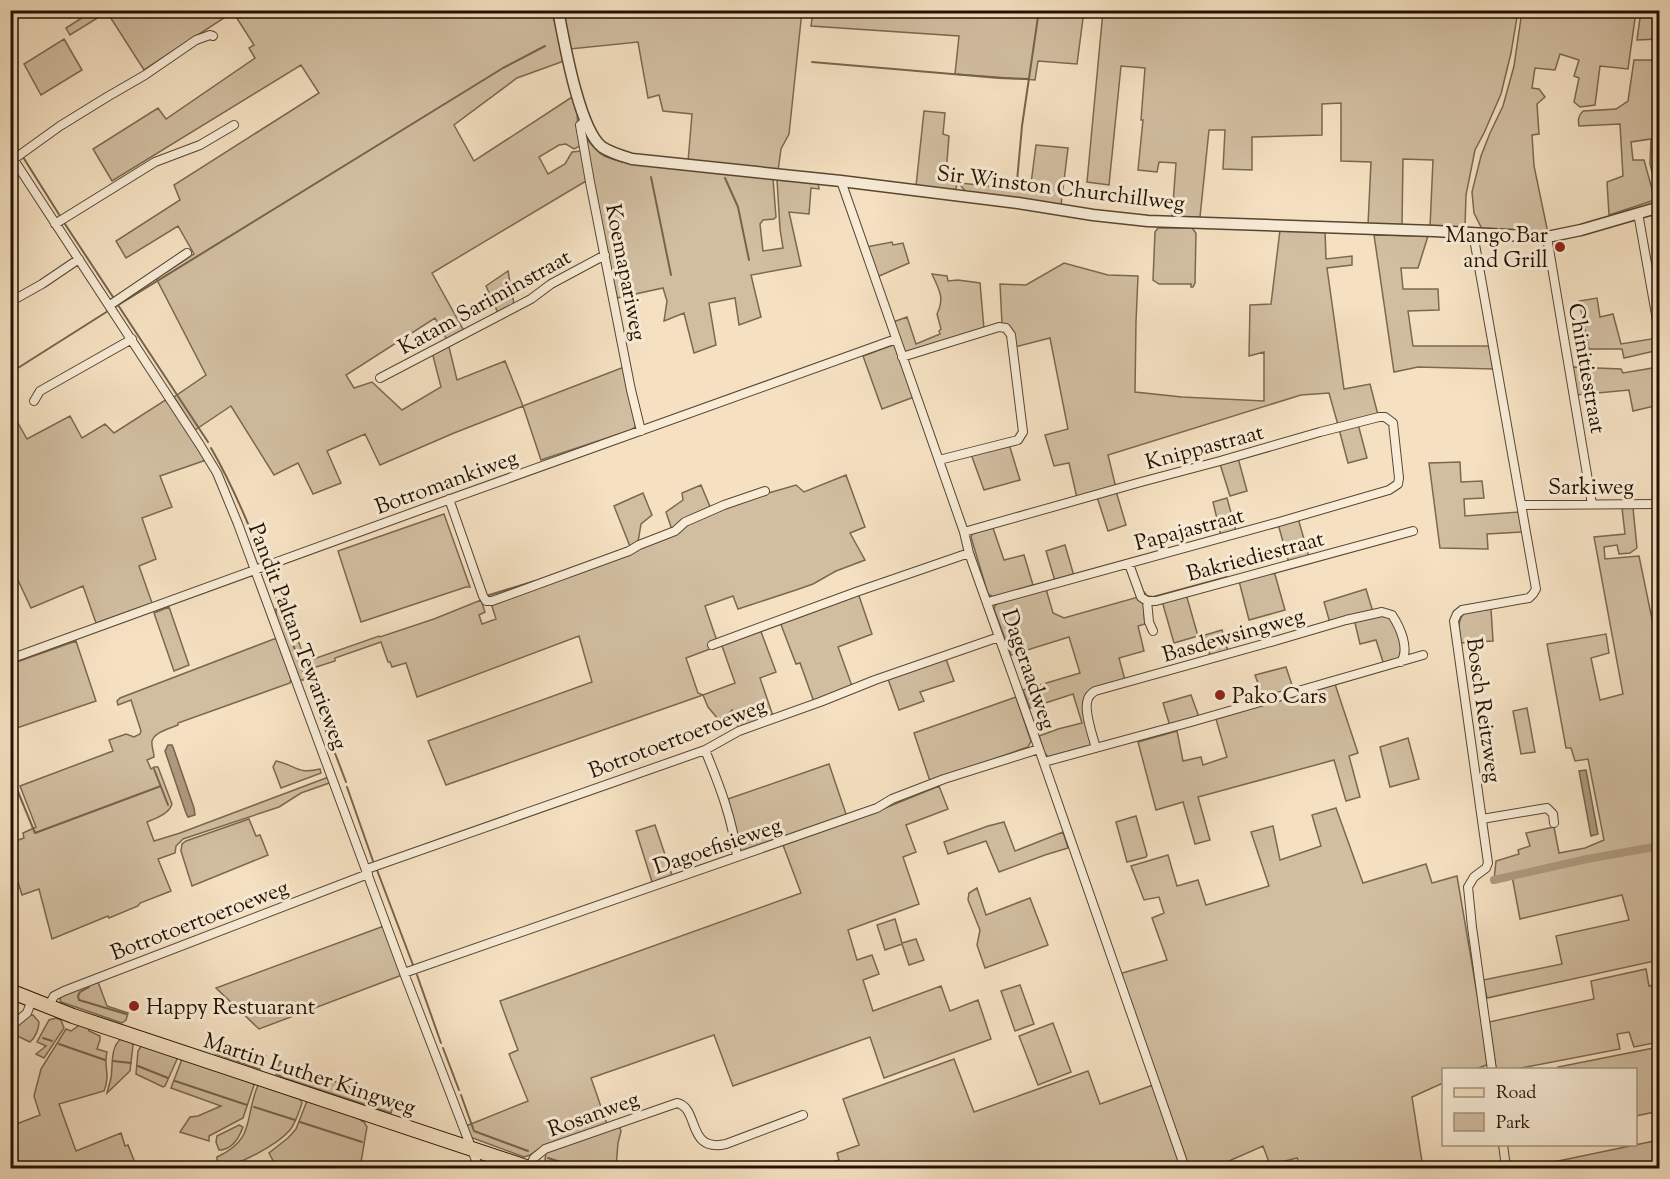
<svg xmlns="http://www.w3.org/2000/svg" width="1670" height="1179" font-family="'Sorts Mill Goudy',serif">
<rect width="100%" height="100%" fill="#f5e1c2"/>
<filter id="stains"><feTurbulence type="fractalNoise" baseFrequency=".00333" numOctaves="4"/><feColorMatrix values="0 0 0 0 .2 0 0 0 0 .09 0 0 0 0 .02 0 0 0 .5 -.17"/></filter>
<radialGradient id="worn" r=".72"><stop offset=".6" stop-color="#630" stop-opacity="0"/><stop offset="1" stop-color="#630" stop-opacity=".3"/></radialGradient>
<!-- green -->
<path fill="#d1bea1" stroke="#7a6850" stroke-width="1.5" d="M94 10 552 11 564 61 517 78 454 125 474 161 572 97 577 114 580 146 574 149 566 144 559 145 539 157 548 174 565 164 572 152 581 151 586 181 432 273 464 331 447 340 435 318 346 375 354 388 372 382 402 410 441 387 432 352 448 343 457 380 505 361 523 406 624 367 636 423 635 427 631 430 541 460 523 406 454 433 380 465 365 434 327 451 341 483 313 494 298 463 274 475 231 406 195 430 174 397 206 375 156 278 194 254 178 226 126 258 116 241 180 200 174 185 319 93 301 65 112 181 93 149 158 108 166 119 255 58 249 48 254 45 233 12 144 70 107 12 70 35 66 28Z
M561 11H802L789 134 781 149 778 171 688 162 692 114 663 111 659 95 648 98 638 42 570 49Z
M813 11V10L1084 11 1077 64 1038 61 1035 80 955 74 959 36 811 26Z
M1103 11H1518L1511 53 1501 94 1484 133 1475 150 1466 195 1465 226 1464 228 1430 227 1433 160 1403 159 1402 225H1368L1371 162 1341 161V103L1322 104V135L1252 137V170L1223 169 1225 130H1209L1200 217H1172L1176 163 1159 162 1157 172 1138 170 1143 120H1141L1145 68 1121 66 1109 185 1087 182Z
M1522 11H1636L1628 69 1600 66 1595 105 1580 107 1574 102 1579 78 1574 76 1579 60 1560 54 1555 70 1535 68 1532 88 1539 89 1545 97 1537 104 1539 134 1532 135 1534 166 1548 233 1483 231 1474 213 1472 192 1481 156 1490 133 1503 106 1514 66Z
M1641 11H1659V39L1637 40Z
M64 39 82 70 41 95 24 64Z
M1634 60H1659V193H1657L1650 164 1651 139 1631 142 1633 160H1644L1655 200 1609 215 1607 182 1623 176 1620 124 1579 126C1578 120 1578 116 1583 111L1616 109 1628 101Z
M924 111 945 113 943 134 949 136 946 174 949 181 958 182 955 191 916 186Z
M585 136C600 158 608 159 633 164L773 179 776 217 774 219 763 220 760 224 763 251 783 248 780 229 777 180 818 183 819 189 811 188 809 214 789 212 801 266 751 275 761 317 739 325 735 298 709 303 716 345 694 353 684 313 664 321 667 301 663 288 617 298 595 192Z
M1036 145 1068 148 1061 205 966 192 961 186V183L1030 191Z
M1158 228H1192L1196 233 1195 283 1193 287H1191V284H1159L1153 280 1155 232Z
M1280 230 1325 231 1326 259 1352 256V265L1327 268 1344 389 1370 384 1378 415 1338 425 1329 393 1301 395 1108 455 1116 488 1077 498 1069 463 1054 466 1045 435 1068 429 1050 338 1015 347 1002 324 1000 284 1026 285 1064 263 1108 275 1138 276 1136 322 1135 392 1182 397 1264 401V352L1249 356 1250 305 1271 304Z
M1374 235 1428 236 1418 268H1401L1403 289H1438L1439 310 1408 311 1413 346H1489L1493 369 1418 367 1394 372Z
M892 242 893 245 903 243 909 263 877 277 866 247Z
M508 271 514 304 498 313 486 286Z
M932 274 947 276 948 281 958 280 980 283 984 329 905 353 893 322 907 317 916 344 940 334 939 331 941 329 937 314C945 297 939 290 932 274Z
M1597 298 1600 317 1613 314 1621 344 1657 338 1659 350 1624 358 1622 349H1589L1579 301Z
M893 345 896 347 914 397 882 409 863 356Z
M1573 367 1621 369 1623 373 1659 367V405L1633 411 1629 390 1576 395Z
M167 399 206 460 160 476 172 507 142 518 156 559 139 566 152 603 96 623 83 586 31 608 16 576 11 578 10 409 27 439 70 416 82 438 105 424 114 433Z
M1358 424 1367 458 1348 463 1339 429Z
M1009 444 1020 480 984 490 971 454Z
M1238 458 1247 491 1230 496 1220 464Z
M1460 462 1461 482 1482 481 1484 498 1464 499 1465 516 1519 512 1522 532 1487 534 1488 549 1440 548 1429 463Z
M846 475 865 527 850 533 865 560 836 571 813 584 796 590 738 609 733 596 705 606 717 641 709 644 710 649 686 658 698 693 703 695 735 683 721 643 760 629 776 672 760 678 773 716 739 729 732 710 724 718 718 719 708 707 703 695 446 785 428 741 592 682 579 636 417 697 406 663 392 667 390 662H388L381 642 335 658V661L310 669 312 676 304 680H299L276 616V609L288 611 305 660 308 661 379 636 380 637 434 619 481 600 485 612 479 615 482 624 496 619 491 603 706 516 765 494 796 485 804 492Z
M701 485 711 509 672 530 666 512 683 500 682 493Z
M1116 491 1126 525 1108 531 1097 497Z
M643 493 652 515 641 524 638 542 631 549 614 506Z
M1227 498 1236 531 1221 536 1213 502Z
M1622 508H1633L1637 548 1630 553 1619 554 1617 545 1604 547 1605 559 1639 556 1659 653V960L1487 998 1483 980 1562 964 1556 936 1629 920 1622 895 1520 919 1512 876 1494 880 1496 861 1519 854 1518 850 1530 846 1526 833 1554 827 1559 853 1585 848 1604 840 1588 759 1575 761 1571 748H1566L1547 644 1606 634 1609 653 1591 658 1600 700 1623 694 1594 537 1625 534Z
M444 514 470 587H466L361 622 338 551Z
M1298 518 1309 557 1289 563 1278 524Z
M993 528 1004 560 1024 555 1033 585 995 598 988 594 971 537 973 533Z
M1065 545 1074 576 1055 581 1046 551Z
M1274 571 1285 610 1249 620 1239 581Z
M1046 589 1053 613 1064 618 1138 597 1147 605V612L1144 614 1145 624 1138 626 1144 651 1119 658 1125 680C1114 683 1097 684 1089 691 1076 700 1088 732 1091 745L1048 757 1044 752 1039 736 1058 729 1082 723 1073 694 1030 708 1023 690 1080 673 1069 637 1011 655 994 609 995 605 999 603Z
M1366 589 1373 612 1330 623 1324 602Z
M858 593 872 634 838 647 852 686 814 702 800 663 796 664 780 622Z
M1186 594 1198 636 1174 643 1162 601Z
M169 607 189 665 174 671 154 613Z
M1491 609 1493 641 1461 643C1460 632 1456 622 1464 613Z
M1377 614 1391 617 1402 644 1401 658 1384 665 1376 640 1360 644 1354 619Z
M1222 630 1228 651 1210 656 1205 635Z
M274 639H277L291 679 290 683 178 723V725C171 728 154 732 152 741 151 745 154 752 154 757L147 760 151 769 154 767H158L172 804C169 814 156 818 147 822L154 841 180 833 326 778 329 777 332 782 301 793 279 807 183 839 176 846 175 853 158 859 171 891 140 903 138 906 109 918 108 916 52 939 39 889 22 895 11 860 10 843 24 838 23 833 36 827 20 786 113 751 109 740 126 734 134 737 140 734 141 731 131 700 118 705 117 701 120 698Z
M76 641 96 701 11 730V664Z
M946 659 954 681 920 692 924 701 899 710 888 679Z
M1286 667 1294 691 1264 700 1255 675Z
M1335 684 1358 753 1349 756 1360 797 1346 801 1334 760 1198 797 1210 840 1195 844 1183 802 1156 810 1138 742 1177 731 1183 761 1201 757 1203 765 1227 757 1216 719Z
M1191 695 1199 717 1170 726 1163 703Z
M1016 697 1031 741 1028 747 930 781 914 733Z
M1527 708 1535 752 1521 754 1513 711Z
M1408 738 1419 779 1390 787 1380 747Z
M276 761C296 765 297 775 320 769L321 773 281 788 273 767Z
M829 764 847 817 740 853 725 800Z
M939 786 948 809 906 825 916 852 903 857 919 904 848 930 857 960 872 955 879 974 863 980 873 1011 941 986 950 1011 978 1000 991 1039 884 1078 870 1037 733 1086 714 1035 591 1078 607 1124 539 1149 530 1155 524 1157 470 1137 466 1126 528 1101 509 1054 518 1050 500 1001 801 893 783 845 878 811Z
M1336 808 1363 883 1426 864 1432 883 1457 876 1489 1064 1476 1069 1444 1070 1443 1083 1412 1097 1423 1168H1301L1297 1158 1270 1165 1263 1146 1213 1168H1188L1119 974 1167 960 1152 918 1164 913 1159 897 1144 900 1131 866 1168 855 1177 886 1198 880 1206 905 1269 886 1251 832 1273 826 1280 860 1321 846 1312 815Z
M1136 816 1147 855 1146 857 1127 862 1116 822Z
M249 819 256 836 260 835 268 855 192 886 181 851 182 844 186 841Z
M1004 822 1015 851 1063 832 1068 848 1045 855 999 872 986 841 948 854 944 842 988 826Z
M655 825 673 878 653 885 636 831Z
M977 888 986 915 1030 898 1048 945 985 968 977 945 980 930 968 900 969 893Z
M895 919 902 943 916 939 924 960 909 965 902 944 885 950 877 925Z
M384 926 402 975 259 1029 216 988Z
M1646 969 1649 986 1659 984V1042L1634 1047 1629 1032 1617 1034 1620 1049 1516 1069H1496L1489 1022 1594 999 1591 981Z
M98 982 107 1006 128 1013 126 1020 122 1023 61 1002 60 1000 61 995Z
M1020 985 1034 1024 1015 1031 1001 991Z
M28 1015H33L39 1022C39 1029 35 1038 30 1042L15 1035 12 1030Z
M56 1018 61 1020 64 1028 44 1058 36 1054 46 1046 37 1042 49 1020Z
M1053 1023 1071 1072 1038 1085 1019 1036Z
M81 1024 88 1028 89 1031 100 1036V1040L97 1049 107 1052C103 1066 111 1074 104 1091L59 1104 76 1151 121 1133 125 1146 128 1145 137 1168H11V1126L40 1115 34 1096 41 1069 66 1029 71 1031Z
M121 1039 131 1041 133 1045 130 1071 107 1093C108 1088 110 1083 111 1078 113 1066 110 1047 121 1039Z
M218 1041 266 1056 260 1069 216 1054 213 1051Z
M142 1045 178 1057 165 1086 163 1087 136 1074 138 1051Z
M1659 1047V1111L1636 1116V1070L1559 1069 1558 1067Z
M182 1059 253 1083 254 1085 243 1118 209 1136V1141L180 1132 190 1117 198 1116 221 1106 171 1088Z
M954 1059 974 1112 1088 1071 1100 1104 1153 1085 1182 1168H814L839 1160 837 1153 859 1145 843 1099Z
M280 1061 355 1089 395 1100 391 1113 284 1078 276 1074Z
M258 1085H261L300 1099 302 1103C299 1112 296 1122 290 1130 277 1145 238 1166 218 1168L217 1166V1157C256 1139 244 1118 258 1085Z
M307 1101 354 1116 364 1122 367 1127 360 1168H277L269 1153 288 1138 296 1129Z
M239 1125 243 1127C239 1138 232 1150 219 1150L216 1142 217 1136Z
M619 1126 621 1131 618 1143 616 1168H560L546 1164 545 1161 546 1151Z
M1659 1140V1160L1620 1168H1554L1553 1162Z"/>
<!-- water -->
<path fill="#ae9a80" stroke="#76634d" stroke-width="1.5" d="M168 745H172L173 747 194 808 195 815 188 817 186 813 165 751Z
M1586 770 1598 834 1591 836 1579 771Z"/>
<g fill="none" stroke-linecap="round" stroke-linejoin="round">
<!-- stream -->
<path stroke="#76634d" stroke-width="2" d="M812 62 999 78 1028 79
M10 138 19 152
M23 157 60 216
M651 177 671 275
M725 178 738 207 749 260
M1016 192 1022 126 1039 10
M63 221 113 297
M118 305 208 442
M115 307 503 68 545 46
M10 373 108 311
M211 448C232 484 248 522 263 561
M267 572 278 603
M1142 590 1147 596 1153 597 1227 577
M486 596 535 581
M281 612 306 679
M308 686 312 695
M314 701 331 744
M333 748 346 782
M154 769 168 805
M16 787 35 833 161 786
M347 787 373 861
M377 870 413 965
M417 975 441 1043
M89 987 80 992 78 996 79 1000 126 1014
M43 1038 52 1041
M59 1044 105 1060
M443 1048 459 1090
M113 1061 131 1063
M138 1066 168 1078
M175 1081 247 1105
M461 1095 474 1131 528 1151
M254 1107 295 1120
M300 1122 362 1142
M548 1158 579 1168"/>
<!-- canal -->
<path stroke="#ae9a80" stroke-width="8" d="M1494 880 1587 859 1660 846"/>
<defs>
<path id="minor" d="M585 121 580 125 590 182 631 390 641 431
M10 154 200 445 217 473 238 524 404 973 479 1168
M14 159 60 126 107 97 145 75 196 40 210 35 213 36
M841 181 964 532 969 553 1039 749 1185 1168
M1638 213 1660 337
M55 224 155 162 200 145 234 125
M1473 233 1536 589 1533 594 1529 598 1462 610 1457 614 1454 621 1488 863 1486 868 1474 877 1468 887 1472 927 1492 1070
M1547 237 1592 504
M10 302 42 284 79 259
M110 305 187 253
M902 357 999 327 1006 328 1011 335 1023 432 1018 440 939 460
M380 378 531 299 551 284 605 255
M34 401 40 391 132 339
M449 499 483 596 486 601H492L629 551 639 545 675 531 685 522 724 505 765 491
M1522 505 1660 504
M964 532 1141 482 1220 461 1320 432 1379 417H1385L1393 423 1399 478 1398 484 1389 490 1279 522 988 602
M1129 564 1141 597 1147 601H1156L1413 531
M1147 601 1149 622 1153 631
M712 645 856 592 969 553
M10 659C305 550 600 446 896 339
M1096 748C1093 737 1083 709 1088 699 1089 695 1091 694 1095 691L1278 640 1346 620 1382 612 1392 615C1400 627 1410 649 1401 662
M705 750C719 784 733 820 737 857
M1044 762 1191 722 1423 655
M1482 819 1547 808 1553 814 1554 823
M367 869 705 750 739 731 820 702 875 680 999 637
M404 973 877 808 892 799 944 779 1039 749
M48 1007 54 996 64 991 368 874
M10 1027 27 1013 32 1000
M10 1110 13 1119 10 1123
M1503 1144 1506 1168
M529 1168 534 1158 545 1149 677 1103C700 1108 686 1153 726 1144L803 1115"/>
<path id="tertiary" d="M558 10C564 41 579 129 602 147 611 153 622 156 632 159L841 181 1018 203 1093 215 1148 221 1434 231 1547 237 1581 230 1660 207"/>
<path id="primary" d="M10 991 73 1016 529 1168"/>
</defs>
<!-- minor casing -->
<use href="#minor" stroke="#584530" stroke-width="10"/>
<!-- tertiary casing -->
<use href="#tertiary" stroke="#584530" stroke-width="13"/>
<!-- primary casing -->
<use href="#primary" stroke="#231100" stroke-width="16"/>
<!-- minor -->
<use href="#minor" stroke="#f8ecd7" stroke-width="8"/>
<!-- tertiary -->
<use href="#tertiary" stroke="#f8ecd7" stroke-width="10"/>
<!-- primary -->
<use href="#primary" stroke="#f5e1c2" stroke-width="14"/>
</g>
<!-- markers -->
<g fill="#8f2418" stroke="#f8ecd7" stroke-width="2">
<circle cx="1560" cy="247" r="6"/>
<circle cx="1220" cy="695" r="6"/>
<circle cx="134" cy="1006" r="6"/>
</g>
<g text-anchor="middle" stroke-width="6" stroke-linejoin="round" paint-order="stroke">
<!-- street labels -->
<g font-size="22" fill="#231100" stroke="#f8ecd7">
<text transform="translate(1061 187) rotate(7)" y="8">Sir Winston Churchillweg</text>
<text transform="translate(627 272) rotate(79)" y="8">Koemapariweg</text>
<text transform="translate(484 301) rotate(-29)" y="8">Katam Sariminstraat</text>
<text transform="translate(1588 368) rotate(80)" y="8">Chinitiestraat</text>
<text transform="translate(1204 446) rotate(-15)" y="8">Knippastraat</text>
<text transform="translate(446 481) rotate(-20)" y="8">Botromankiweg</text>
<text x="1591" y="494">Sarkiweg</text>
<text transform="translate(1189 528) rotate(-15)" y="8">Papajastraat</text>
<text transform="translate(1255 555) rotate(-15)" y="8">Bakriediestraat</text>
<text transform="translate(1233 634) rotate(-16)" y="8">Basdewsingweg</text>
<text transform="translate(299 636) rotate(69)" y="8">Pandit Paltan Tewarieweg</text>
<text transform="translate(1030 669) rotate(71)" y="8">Dageraadweg</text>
<text transform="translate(1485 710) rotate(82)" y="8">Bosch Reitzweg</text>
<text transform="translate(677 737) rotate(-21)" y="8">Botrotoertoeroeweg</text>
<text transform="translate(717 845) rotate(-19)" y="8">Dagoefisieweg</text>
<text transform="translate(199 919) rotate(-21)" y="8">Botrotoertoeroeweg</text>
<text transform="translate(310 1073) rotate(18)" y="8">Martin Luther Kingweg</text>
<text transform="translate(593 1113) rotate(-20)" y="8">Rosanweg</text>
</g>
<!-- poi labels -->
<g font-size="22" fill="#231100" stroke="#f8ecd7" text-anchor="start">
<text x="1548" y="242" text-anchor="end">Mango Bar<tspan x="1548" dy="25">and Grill</tspan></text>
<text x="1232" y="703">Pako Cars</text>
<text x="146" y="1014">Happy Restuarant</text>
</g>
</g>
<!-- margin -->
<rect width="1670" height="1179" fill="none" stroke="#f5e1c2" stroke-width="36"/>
<rect x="12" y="12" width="1646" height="1155" fill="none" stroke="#231100" stroke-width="3"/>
<rect x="18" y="18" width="1634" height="1143" fill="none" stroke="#231100" stroke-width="1.5"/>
<!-- legend -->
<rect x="1442" y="1068" width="195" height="78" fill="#f8ecd7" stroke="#a39481" stroke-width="1.5"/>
<rect x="1454" y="1088" width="30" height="9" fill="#f5e1c2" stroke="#a39481" stroke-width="1.5"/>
<text x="1496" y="1098" font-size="18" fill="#231100">Road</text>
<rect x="1454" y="1113" width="30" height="18" fill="#d1bea1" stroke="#a39481" stroke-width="1.5"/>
<text x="1496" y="1128" font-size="18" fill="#231100">Park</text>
<rect width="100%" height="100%" filter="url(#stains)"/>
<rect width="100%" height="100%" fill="url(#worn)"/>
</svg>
